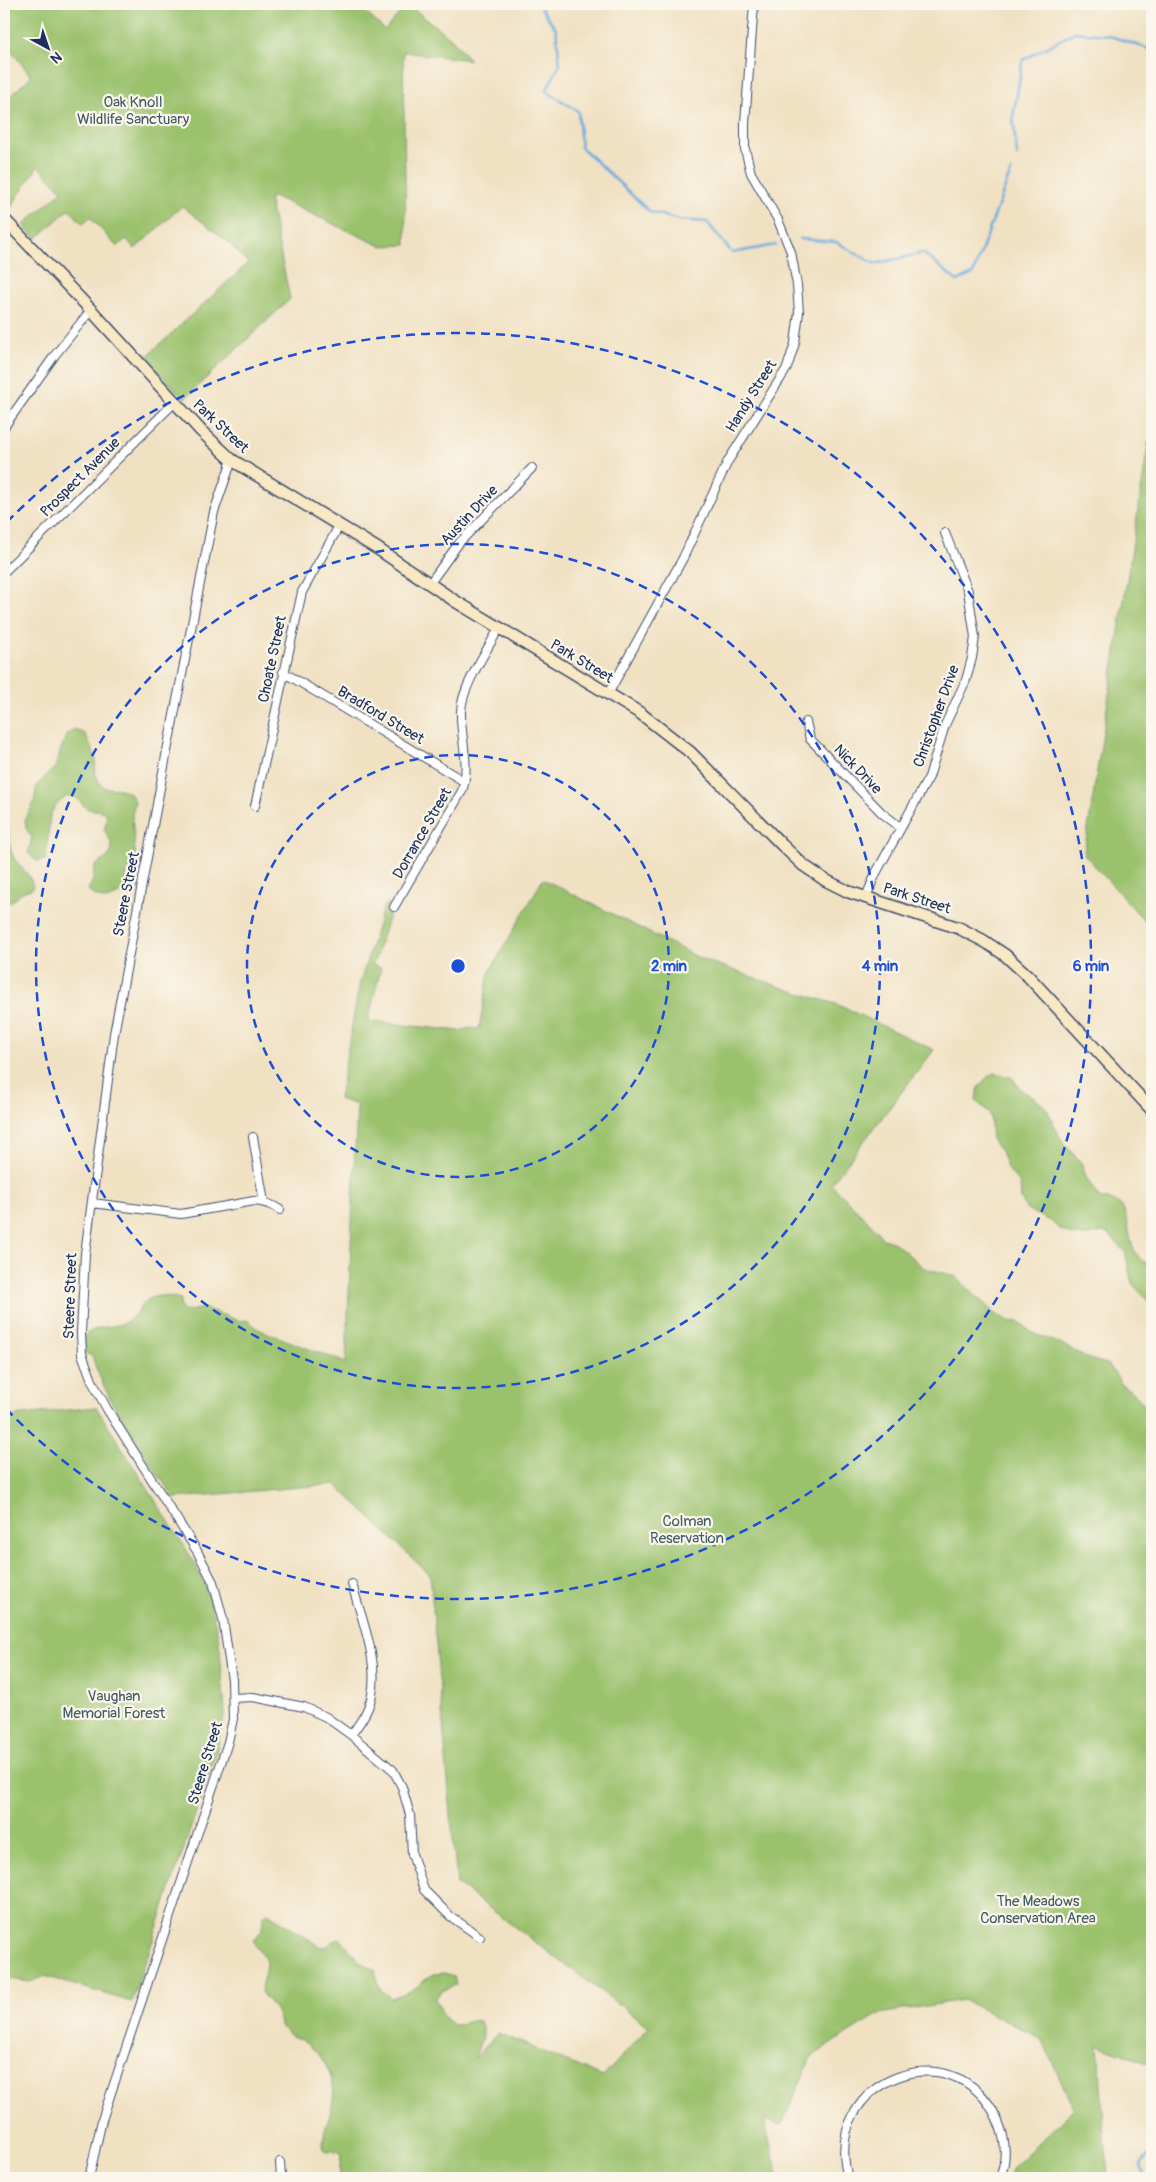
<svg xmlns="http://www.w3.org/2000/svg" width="1156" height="2182" font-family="Pangolin,sans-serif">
<rect width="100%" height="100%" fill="#fbf7ec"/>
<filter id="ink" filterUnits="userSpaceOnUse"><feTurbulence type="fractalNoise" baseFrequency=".02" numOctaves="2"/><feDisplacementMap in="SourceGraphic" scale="10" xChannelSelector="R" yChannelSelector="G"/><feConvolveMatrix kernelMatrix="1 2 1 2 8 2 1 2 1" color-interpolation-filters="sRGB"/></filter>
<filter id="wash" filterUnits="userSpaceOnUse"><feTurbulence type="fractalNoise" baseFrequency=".0096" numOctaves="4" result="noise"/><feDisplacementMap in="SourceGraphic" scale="20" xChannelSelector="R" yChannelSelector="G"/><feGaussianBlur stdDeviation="1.12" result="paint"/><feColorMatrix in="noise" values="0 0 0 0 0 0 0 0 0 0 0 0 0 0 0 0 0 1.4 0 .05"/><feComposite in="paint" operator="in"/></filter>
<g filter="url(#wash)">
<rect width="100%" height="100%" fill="#f0e1c3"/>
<!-- green -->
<path fill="#9ac16c" stroke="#5a7865" d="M4 4H356L385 30 407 4 452 39 470 60 403 52 406 245 381 246 275 197 269 198 290 299 184 399 145 358 248 263 228 242 182 206 135 249 126 239 117 247 90 217 83 224 69 209 36 239 23 225 62 191 38 166 9 210 4 205V103L31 76 4 41Z
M1149 440H1152V929L1084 854Z
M74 729 85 734 96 758 95 772 100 784 106 788 120 789 130 793 135 802 132 815 136 863 127 871 125 891 107 900 94 896 88 890 93 880 95 866C114 854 117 849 104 830L107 817 105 812 86 808 74 796H67L55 806 50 815 46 860 37 861 28 853 32 838 26 828 25 819 34 803 37 785 55 767 66 735Z
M4 815C12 828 6 844 14 858 21 869 32 875 33 888 29 890 24 891 21 893 15 898 13 904 4 902Z
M543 879 699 958 789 990 836 1004 934 1050 831 1184 871 1224 883 1239 895 1243 924 1268 955 1276 995 1314 1009 1321 1020 1322 1031 1332 1069 1348 1086 1358 1109 1365 1122 1385 1133 1392 1145 1406 1152 1421V2065L1098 2045 1108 2178H1009L1012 2168 1074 2109 1042 2039 963 2000 879 2014 811 2057 782 2125 764 2120 779 2178H339L341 2153 336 2151 327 2152 324 2150C319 2134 337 2107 333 2086 330 2067 318 2050 301 2040 296 2037 289 2036 285 2031 278 2024 279 2015 273 2007 270 2002 265 1998 261 1992 261 1982 266 1973 266 1963 265 1954 256 1950 254 1941L262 1929 263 1916 268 1913 321 1947 328 1946 335 1939 340 1938 359 1961 375 1970 380 1989 391 1998 411 1991 433 1974 444 1973 454 1976 456 1985 441 1991 435 1999 445 2017 452 2025C461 2026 469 2019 479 2021 487 2033 478 2046 475 2058L498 2033 603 2077 649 2027 457 1884 430 1575 335 1484 174 1498C145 1454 108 1407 92 1356L85 1353 83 1337C93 1325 111 1329 126 1322 137 1317 139 1303 151 1298 160 1294 172 1297 181 1299L180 1306 184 1312 204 1308 239 1321 247 1320 260 1330 346 1363 357 1105 339 1099 359 986 383 908 387 903 393 908 390 912 373 965 381 968 368 1021 459 1031 469 1028 479 1029 489 973Z
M995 1073 1012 1077 1021 1090 1035 1098 1047 1109 1061 1140 1082 1164 1086 1177 1099 1198C1105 1200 1114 1200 1118 1203 1135 1215 1121 1255 1152 1266V1304L1132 1284 1125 1252 1109 1234 1101 1232 1085 1236 1073 1235 1058 1228 1051 1221 1027 1210 1021 1199 1020 1184 1007 1168 1001 1151 992 1141 990 1113 976 1101C977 1088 982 1079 995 1073Z
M96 1407 193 1560 207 1591 219 1639 225 1712 216 1753 132 2002 44 1976 30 1982 4 1978V1417Z"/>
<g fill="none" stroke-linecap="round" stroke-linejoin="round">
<!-- stream -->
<path stroke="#6baade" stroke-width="2.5" d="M538 4 556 29 560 64 546 91 578 111 581 147 650 212 679 220 707 222 732 253 776 245
M1017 156 1013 116 1023 60 1075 32 1107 35 1152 50
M800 239 836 242 875 264 923 253 957 281 973 274 1011 171
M1145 2178 1141 2165 1152 2150"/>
</g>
</g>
<g filter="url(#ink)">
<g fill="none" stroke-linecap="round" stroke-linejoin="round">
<defs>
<path id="minor" d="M4 427 55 355 91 310
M4 572 175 402
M430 583 459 543 532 468
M283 672 465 782
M608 694 683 558 728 461 787 368 795 343 799 312 797 285 791 252 778 220 751 173 745 149V123L754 4
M806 722 810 739 882 813 900 827
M255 806 302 592 339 526
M866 897 876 873 929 777 945 725 966 680 972 658 975 637 968 591 945 533
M394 907 462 791C471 764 460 739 461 711 462 686 487 651 499 628
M253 1137 264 1202
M92 1203 181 1214 254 1201C265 1202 272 1204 280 1210
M233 1698 253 1697 304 1707 326 1717 351 1735 393 1770 402 1787 410 1815 412 1854 424 1890 450 1916 480 1937
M351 1735C360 1723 370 1709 372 1694 379 1661 361 1617 352 1584
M280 2162 281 2178
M89 2178 102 2120 228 1742 233 1719 232 1680 223 1619 213 1582 197 1551 107 1409 93 1383 82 1354 81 1333 85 1254 114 1034 166 756 214 512 232 460
M848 2178C820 2078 957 2029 997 2119 1006 2138 1007 2159 1000 2178"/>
<path id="secondary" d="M4 219 91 310 201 431 232 460 378 549 455 601 640 713 690 752 782 845 803 865 825 880 849 892 959 928 984 941 1005 955 1028 976 1152 1110"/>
</defs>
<!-- minor casing -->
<use href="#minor" stroke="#3b4a6d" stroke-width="10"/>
<!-- secondary casing -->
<use href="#secondary" stroke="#3b4a6d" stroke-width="14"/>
<!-- minor -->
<use href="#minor" stroke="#fff" stroke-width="8"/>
<!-- secondary -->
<use href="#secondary" stroke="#f8e8c3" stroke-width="11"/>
</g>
</g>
<!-- distance rings -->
<g fill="none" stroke="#1d4ed8" stroke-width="2.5" stroke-dasharray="9 6">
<circle cx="458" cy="966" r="211"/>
<circle cx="458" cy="966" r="422"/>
<path d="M7 522A633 633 0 1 1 7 1410"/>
</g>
<g text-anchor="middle" stroke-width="4.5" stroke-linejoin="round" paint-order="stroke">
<!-- park labels -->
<g font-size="15" fill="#415b62" stroke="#fbf7ec">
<text x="133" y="107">Oak Knoll<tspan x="133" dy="17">Wildlife Sanctuary</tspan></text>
<text x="687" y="1526">Colman<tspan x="687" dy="17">Reservation</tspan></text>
<text x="114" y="1701">Vaughan<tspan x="114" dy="17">Memorial Forest</tspan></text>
<text x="1038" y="1906">The Meadows<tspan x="1038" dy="17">Conservation Area</tspan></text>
</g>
<!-- street labels -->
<g font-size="15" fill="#1b2f5e" stroke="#fbf7ec">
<text transform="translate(751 396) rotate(-58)" y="5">Handy Street</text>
<text transform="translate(221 426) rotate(43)" y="5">Park Street</text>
<text transform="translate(80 477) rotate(-45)" y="5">Prospect Avenue</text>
<text transform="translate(469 515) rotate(-47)" y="5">Austin Drive</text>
<text transform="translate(272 659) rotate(-78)" y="5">Choate Street</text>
<text transform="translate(582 661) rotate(31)" y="5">Park Street</text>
<text transform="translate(381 715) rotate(31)" y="5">Bradford Street</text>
<text transform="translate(936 716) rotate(-70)" y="5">Christopher Drive</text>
<text transform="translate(858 769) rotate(46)" y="5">Nick Drive</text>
<text transform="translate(422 833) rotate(-60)" y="5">Dorrance Street</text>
<text transform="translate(126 894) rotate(-79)" y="5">Steere Street</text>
<text transform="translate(917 898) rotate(18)" y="5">Park Street</text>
<text transform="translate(70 1296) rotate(-88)" y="5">Steere Street</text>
<text transform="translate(205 1763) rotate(-73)" y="5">Steere Street</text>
</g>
</g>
<circle cx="458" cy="966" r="8" fill="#1d4ed8" stroke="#fbf7ec" stroke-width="2.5"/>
<g font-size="15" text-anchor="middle" font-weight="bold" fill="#1d4ed8" stroke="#fbf7ec" stroke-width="4.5" stroke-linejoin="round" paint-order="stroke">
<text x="669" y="971">2 min</text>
<text x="880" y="971">4 min</text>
<text x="1091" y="971">6 min</text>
</g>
<!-- margin -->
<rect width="1156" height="2182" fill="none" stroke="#fbf7ec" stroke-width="20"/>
<!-- north arrow -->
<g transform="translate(48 48) rotate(140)" stroke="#fbf7ec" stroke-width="4" paint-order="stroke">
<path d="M0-4L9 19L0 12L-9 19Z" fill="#1b2f5e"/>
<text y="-8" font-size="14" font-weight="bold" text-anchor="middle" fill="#1b2f5e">N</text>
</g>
</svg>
